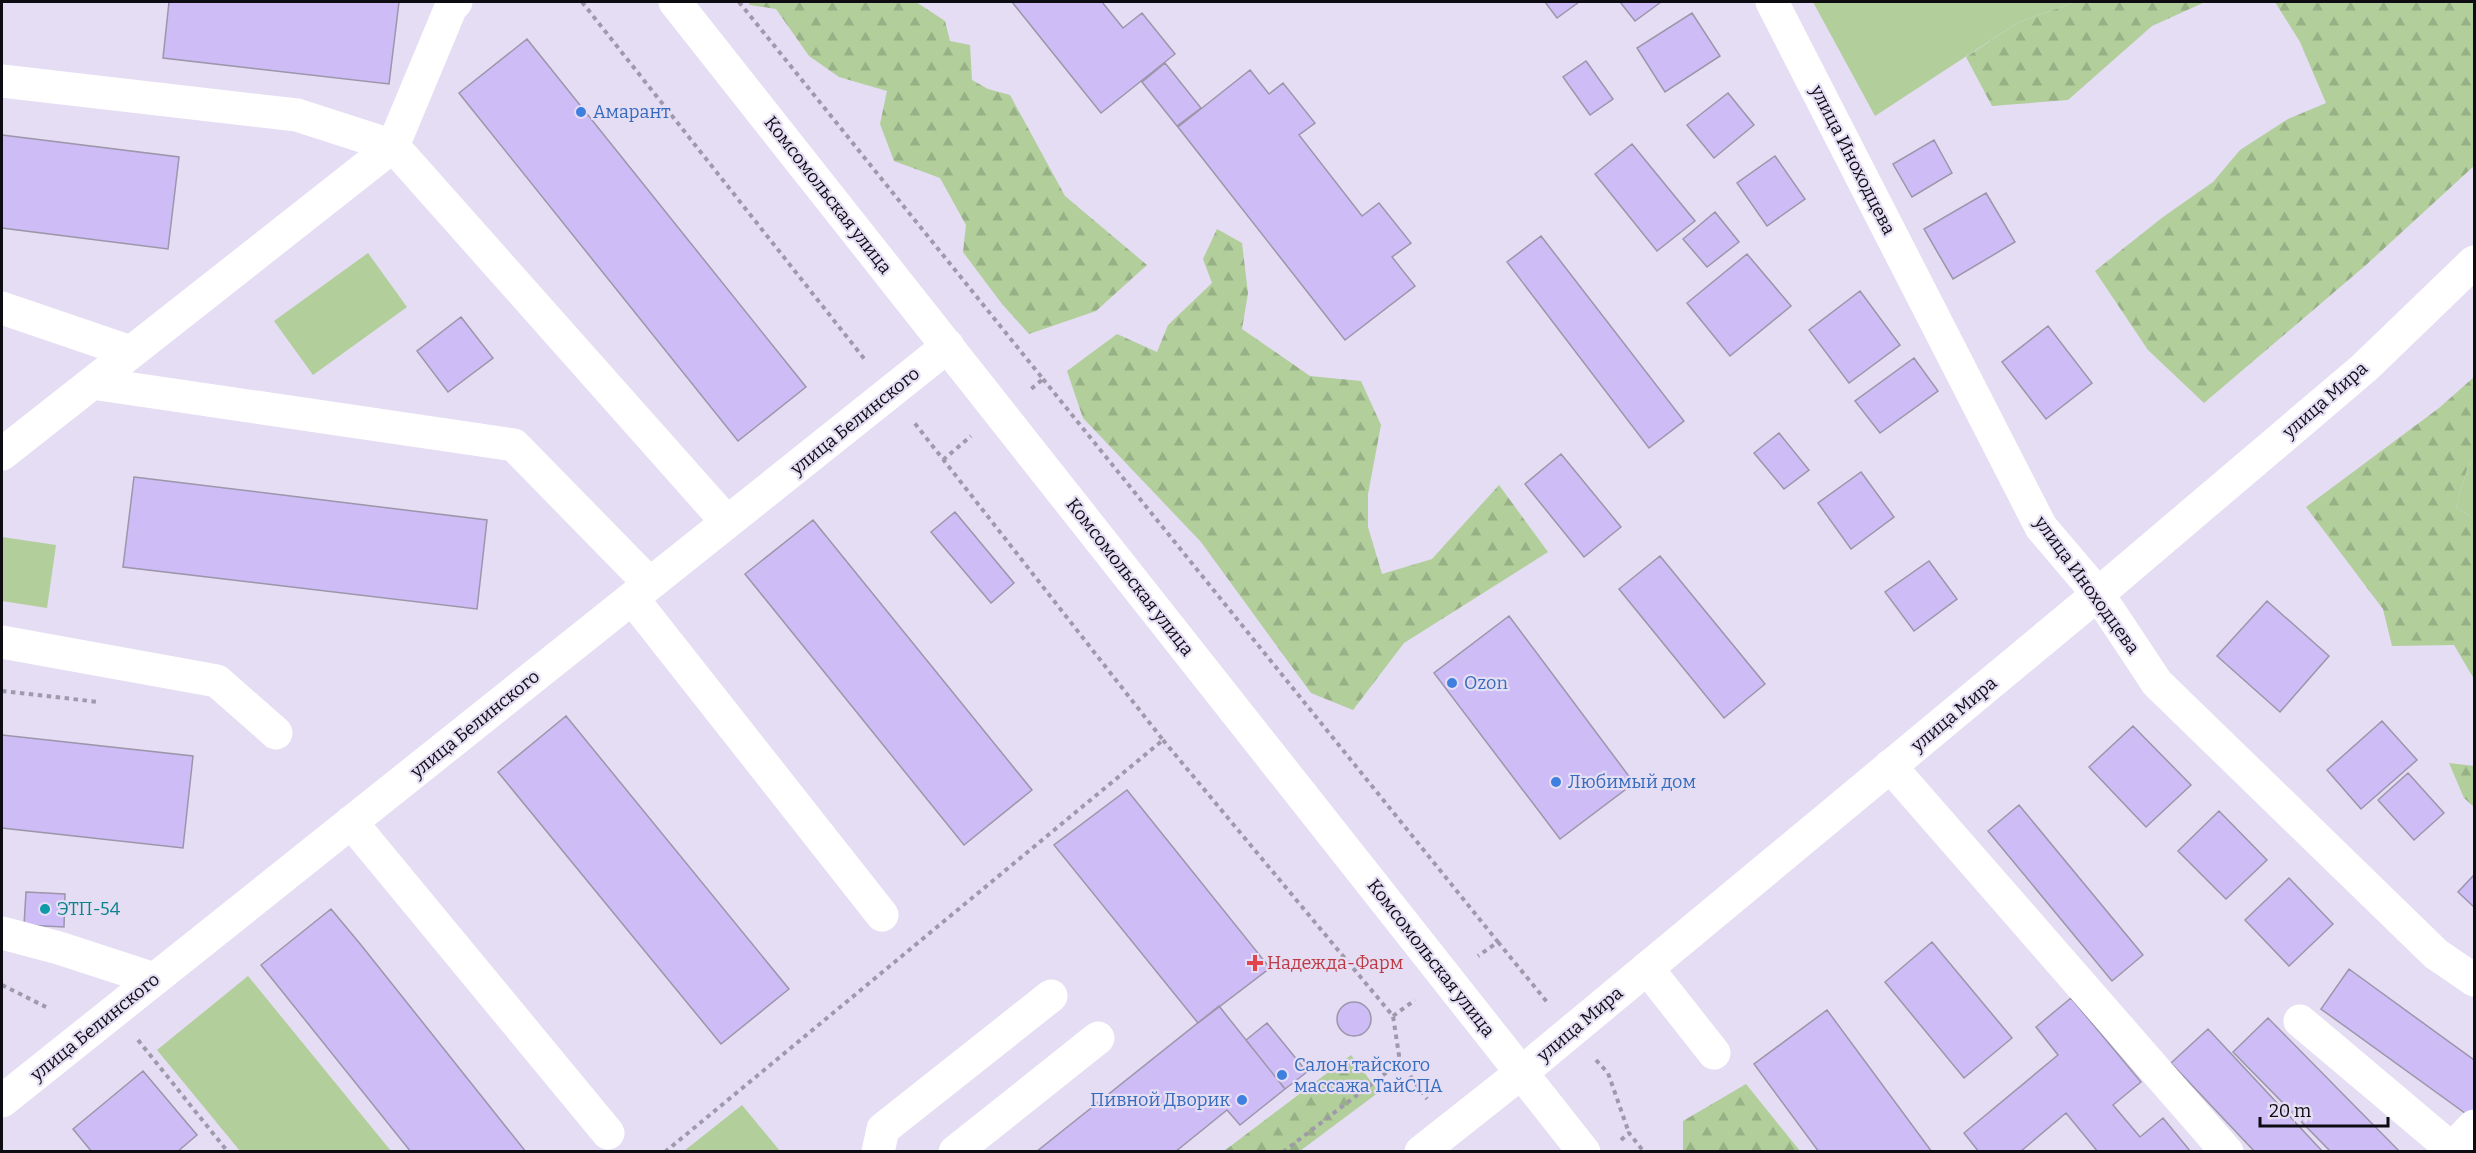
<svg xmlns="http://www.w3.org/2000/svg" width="2476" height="1153" font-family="Bitter,serif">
<defs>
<pattern id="forest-firs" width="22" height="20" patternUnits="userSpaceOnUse" patternTransform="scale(1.5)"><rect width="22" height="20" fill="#b2ce9b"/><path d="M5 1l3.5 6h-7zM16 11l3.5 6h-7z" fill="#98b085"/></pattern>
</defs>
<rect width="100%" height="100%" fill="#e4ddf3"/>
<!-- green -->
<path fill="#b2ce9b" d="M1813 2H2075L2017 23 1875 116Z
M368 253 407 307 313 375 274 321Z
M2474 460V519L2456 507 2468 466Z
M2 537 56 545 47 608 2 601Z
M248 976 391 1151H240L157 1050Z
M742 1105 780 1151H684Z"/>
<!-- forest -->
<path fill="url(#forest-firs)" d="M748 2H916L945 21 950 41 970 45 972 80 988 89 1010 95 1065 196 1147 265 1096 311 1029 334 1002 304 963 252 966 225 940 178 894 161 880 124 887 91 839 77 809 56 776 9 750 5Z
M2075 2H2205L2152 26 2068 100 1992 106 1966 57 2017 23Z
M2275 2H2474V166L2366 265 2204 403 2148 350 2095 271 2163 217 2213 182 2240 150 2288 119 2326 103 2300 42Z
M1217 229 1242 243 1248 293 1242 329 1310 376 1361 381 1381 425 1368 494V527L1382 574 1432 559 1499 485 1548 552 1404 643 1353 710 1311 693 1201 542 1083 418 1067 371 1117 334 1157 352 1168 325 1212 283 1203 259Z
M2474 377V460L2468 466 2456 507 2474 519V679L2454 645 2392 646 2383 609 2306 507 2439 408Z
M2449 763 2474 766V807L2464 798Z
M1351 1055 1379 1092 1300 1151H1224Z
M1746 1084 1800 1151H1683V1121Z"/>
<!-- building -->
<path fill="#cebcf6" stroke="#9c96aa" stroke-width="1.5" d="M169 2H399L389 84 163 58Z
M1012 2H1102L1123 28 1142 13 1175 54 1101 113Z
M1545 2H1579L1557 18Z
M1620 2H1661L1635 21Z
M1692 13 1720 56 1665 92 1637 48Z
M527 39 806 387 738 441 459 93Z
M1586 61 1613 99 1590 115 1563 77Z
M1165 63 1201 108 1177 126 1142 82Z
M1250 70 1269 94 1283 83 1315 123 1299 135 1362 216 1379 203 1411 243 1392 257 1415 286 1345 340 1178 127Z
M1728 93 1754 125 1714 158 1687 125Z
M2 135 179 157 168 249 2 228Z
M1934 140 1952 173 1912 197 1893 164Z
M1632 144 1695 221 1657 251 1595 174Z
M1775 156 1805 199 1767 226 1737 183Z
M1986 193 2015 242 1953 279 1924 229Z
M1715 212 1739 242 1707 267 1683 239Z
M1541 236 1684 421 1649 448 1507 262Z
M1747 254 1791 306 1730 356 1687 303Z
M1860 291 1900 345 1849 383 1809 330Z
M461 317 493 358 448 392 417 351Z
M2048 326 2092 383 2046 419 2002 362Z
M1914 358 1938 391 1880 433 1855 401Z
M1779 433 1809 470 1784 489 1754 453Z
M1561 454 1621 527 1584 557 1525 484Z
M1861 472 1894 517 1851 549 1818 503Z
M134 477 487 520 477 609 123 567Z
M955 512 1014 583 991 603 931 532Z
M813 520 1032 790 964 845 745 574Z
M1660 556 1765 684 1724 718 1619 589Z
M1929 561 1957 599 1914 631 1885 592Z
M2267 601 2329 656 2280 712 2217 656Z
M1509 616 1634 783 1560 839 1434 673Z
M566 716 789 989 721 1044 498 772Z
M2382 721 2417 760 2361 809 2327 770Z
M2133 726 2191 785 2146 827 2089 767Z
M2 735 193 756 183 848 2 828Z
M2408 773 2444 813 2414 840 2378 800Z
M1127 790 1270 968 1198 1023 1054 845Z
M2019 805 2143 955 2112 981 1988 831Z
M2219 811 2267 860 2226 899 2178 851Z
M2474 875V907L2458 892Z
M2289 878 2333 924 2289 966 2245 920Z
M26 892 65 894 64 927 24 925Z
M331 909 361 945 526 1152H411L261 965Z
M1932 942 2012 1038 1964 1078 1885 982Z
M2349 969 2474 1060V1109L2469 1116 2321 1009Z
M2071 998 2141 1082 2113 1105 2140 1137 2163 1118 2191 1152H2098L2066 1113 2020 1152H1979L1964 1133 2058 1055 2036 1027Z
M1337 1019a17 17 0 1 1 34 0a17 17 0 1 1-34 0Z
M1219 1006 1285 1089 1240 1125 1227 1110 1175 1152H1036Z
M1827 1010 1932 1152H1819L1754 1064Z
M2268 1018 2400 1152H2331L2233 1052Z
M1267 1023 1307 1072 1285 1089 1246 1040Z
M2208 1029 2323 1152H2255L2171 1063Z
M143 1071 197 1135 177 1152H92L73 1129Z"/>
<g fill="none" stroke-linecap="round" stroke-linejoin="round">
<!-- path -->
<path stroke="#9f9aab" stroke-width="4" stroke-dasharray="4.5 4.5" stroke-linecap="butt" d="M582 2 866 361
M739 2 1043 379 1031 389
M1043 379 1498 942 1478 956
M943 460 971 436
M2 691 99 702
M1163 740 1393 1016 1400 1062 1427 1099
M1498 942 1547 1002
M2 985 46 1007
M1393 1016 1415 1000
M138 1040 228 1152
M1596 1060 1608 1073 1629 1133
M1621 1140 1629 1133 1644 1152
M665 1152 1163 740 913 421
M1283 1152 1400 1062"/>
<!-- minor -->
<path stroke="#fff" stroke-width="33" d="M1772 2 2041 527 2098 594 2157 683 2436 954 2474 980
M2 81 297 115 393 146 727 522
M2 308 131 352
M92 383 514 445 650 584
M2 454 393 146 451 7 456 2
M632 598 882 915
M2 642 217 681 276 733
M1890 766 2227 1152
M351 822 608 1133
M2 933 59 948 154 979
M1647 968 1714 1053
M2300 1021 2452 1149 2474 1126
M2 1101 948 346
M878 1152 883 1129 1051 996
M955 1152 1098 1038
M1421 1152 1521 1073 2098 594 2364 368 2474 262"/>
<!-- major -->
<path stroke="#fff" stroke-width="33" d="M675 2 1584 1152"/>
</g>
<!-- markers -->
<g fill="#3f7fe0" stroke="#e4ddf3" stroke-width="2">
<circle cx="581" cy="112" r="6"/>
<circle cx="1452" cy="683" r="6"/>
<circle cx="1556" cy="782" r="6"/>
<circle cx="1282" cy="1075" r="6"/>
<circle cx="1242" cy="1100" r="6"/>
</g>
<circle fill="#0f9aa8" stroke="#e4ddf3" stroke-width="2" cx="45" cy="909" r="6"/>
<path fill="#e0444e" stroke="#e4ddf3" stroke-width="2" d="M1252 954h6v6h6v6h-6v6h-6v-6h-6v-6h6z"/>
<g text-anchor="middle" stroke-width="4.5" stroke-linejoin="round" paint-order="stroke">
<!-- shop labels -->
<g font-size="18" fill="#366cbe" stroke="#e4ddf3" text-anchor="start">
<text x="593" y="118">Амарант</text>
<text x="1464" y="689">Ozon</text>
<text x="1568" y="788">Любимый дом</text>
<text x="1294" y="1071">Салон тайского<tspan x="1294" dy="21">массажа ТайСПА</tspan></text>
<text x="1230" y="1106" text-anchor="end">Пивной Дворик</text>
</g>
<!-- street labels -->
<g font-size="18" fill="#0e0c13" stroke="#e4ddf3">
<text transform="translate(1853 160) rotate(63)" y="6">улица Иноходцева</text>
<text transform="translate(828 195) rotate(52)" y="6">Комсомольская улица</text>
<text transform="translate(2325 400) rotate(-41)" y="6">улица Мира</text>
<text transform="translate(855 421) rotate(-39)" y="6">улица Белинского</text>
<text transform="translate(1130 577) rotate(52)" y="6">Комсомольская улица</text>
<text transform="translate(2087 585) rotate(54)" y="6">улица Иноходцева</text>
<text transform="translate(1954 714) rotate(-40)" y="6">улица Мира</text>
<text transform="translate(475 724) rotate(-39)" y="6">улица Белинского</text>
<text transform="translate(1431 958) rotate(52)" y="6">Комсомольская улица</text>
<text transform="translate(1580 1024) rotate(-40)" y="6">улица Мира</text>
<text transform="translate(95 1027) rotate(-39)" y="6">улица Белинского</text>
</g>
<!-- culture labels -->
<g font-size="18" fill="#0d838f" stroke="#e4ddf3" text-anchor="start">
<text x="57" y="915">ЭТП-54</text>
</g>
<!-- health labels -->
<g font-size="18" fill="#be3a42" stroke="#e4ddf3" text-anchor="start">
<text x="1267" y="969">Надежда-Фарм</text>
</g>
</g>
<!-- border -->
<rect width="2476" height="1153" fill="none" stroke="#0e0c13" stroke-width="6"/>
<!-- scale -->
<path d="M2260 1117v9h128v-9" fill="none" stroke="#0e0c13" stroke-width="3"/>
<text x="2269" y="1117" font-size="18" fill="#0e0c13" stroke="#e4ddf3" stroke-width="4.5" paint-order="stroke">20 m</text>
</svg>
